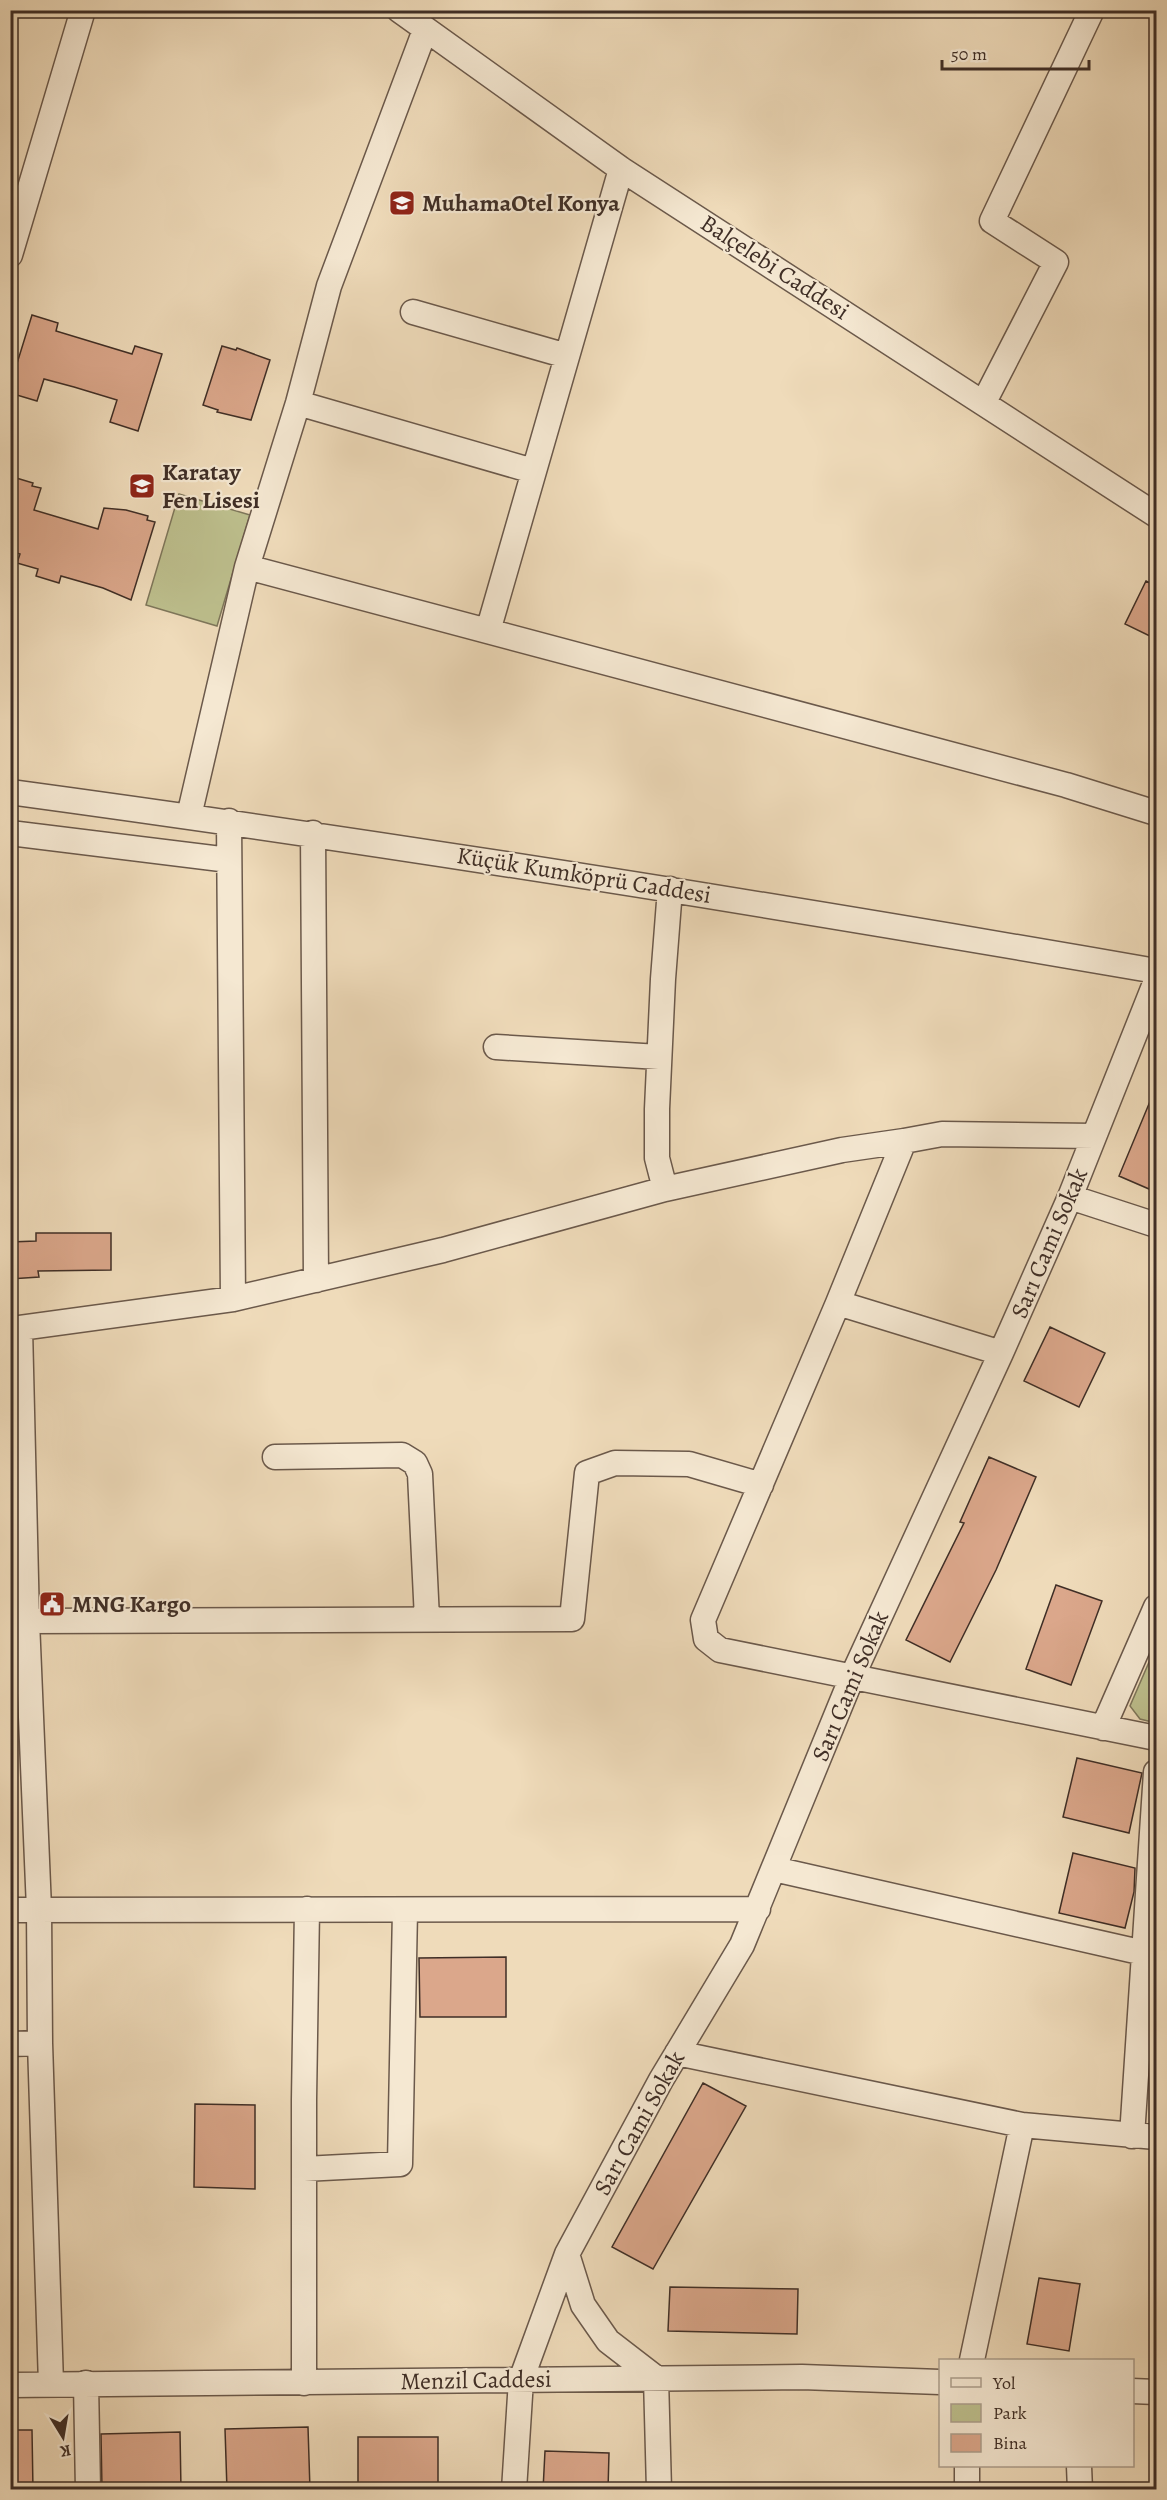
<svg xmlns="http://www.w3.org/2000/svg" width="1167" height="2500" font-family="Alegreya,serif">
<rect width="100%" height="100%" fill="#efdbba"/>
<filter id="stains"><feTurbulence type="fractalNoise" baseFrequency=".00333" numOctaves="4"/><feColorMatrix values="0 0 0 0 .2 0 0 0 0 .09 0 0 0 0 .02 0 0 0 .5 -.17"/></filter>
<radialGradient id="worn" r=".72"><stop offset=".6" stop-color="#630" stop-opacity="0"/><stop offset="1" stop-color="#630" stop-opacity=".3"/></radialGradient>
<!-- green -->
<path fill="#bdbf8d" stroke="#7e765a" stroke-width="1.5" d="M179 494 250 515 217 626 146 605Z
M1156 1646V1723L1140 1719 1130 1706Z"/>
<!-- building -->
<path fill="#dba78b" stroke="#3f2e26" stroke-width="1.5" d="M32 315 58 323 56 331 132 354 135 346 162 354 138 431 110 422 117 400 74 387 44 379 37 401 10 393V386Z
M222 346 236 350 237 348 270 360 251 420 217 412 218 410 203 405Z
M13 477 33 483 32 486 41 488 34 510 98 529 104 508 126 510 148 516 147 520 155 522 131 600 103 588 61 576 59 583 36 576 38 569 17 563 20 554 10 551V485Z
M1146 581 1156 586V639L1125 624Z
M1156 1087V1192L1119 1176Z
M36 1233H111V1270L38 1271 39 1277 10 1279V1242L36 1241Z
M1050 1327 1105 1353 1079 1407 1024 1381Z
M989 1457 1036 1477 996 1570 950 1662 906 1640 964 1523 960 1522Z
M1056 1585 1102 1601 1071 1685 1026 1669Z
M1077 1758 1142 1773 1129 1833 1063 1817Z
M1073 1853 1135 1868 1134 1892 1125 1928 1059 1913Z
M506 1957V2017H420L419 1958Z
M703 2083 746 2106 653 2269 612 2247Z
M195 2104 255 2105V2189L194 2187Z
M1039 2278 1080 2284 1069 2351 1027 2344Z
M670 2287 798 2289 797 2334 668 2331Z
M308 2427 310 2490H227L225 2429Z
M10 2430H32L33 2490H10Z
M180 2432 181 2490H102L101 2434Z
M358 2437H438V2490H358Z
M545 2451 609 2453 608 2490H543Z"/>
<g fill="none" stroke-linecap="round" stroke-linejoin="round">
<defs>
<path id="minor" d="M399 10 621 169 1156 515
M10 255 83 10
M413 312 567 356
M984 402 1056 262 992 221 1092 10
M298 403 533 471
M247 567 1066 785 1156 813
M488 631 621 169
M10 792C394 844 775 905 1156 971
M189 816 247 567 298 403 329 286 425 30
M229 821 233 1299
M10 833 229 860
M313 833 316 1280
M496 1047 659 1057
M904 1141 942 1134 1094 1136
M665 1189 657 1158V1109L663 979 670 889
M1070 1197 1156 1225
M838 1303 1001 1353
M275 1457 402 1455 415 1463 420 1474 427 1619
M27 1621 572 1619 587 1473 615 1463 689 1464 761 1485
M1103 1728 1156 1607
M774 1869 1144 1953
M10 1910 758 1909
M10 2044 40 2043
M677 2053 1022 2125 1156 2137
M1132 2136 1156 1772
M304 2169 400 2164 405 1910
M567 2254 583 2305 608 2341 656 2378 659 2490
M972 2360 1022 2125
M86 2383 88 2490
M304 2383V2100L307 1909
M51 2384 40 2043 39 1909 27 1621 20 1328 233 1299 443 1250 665 1189 842 1150 904 1141 838 1303 703 1620 706 1639 720 1650 1156 1738
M10 2385 802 2377 940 2382
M1132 2391 1156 2392
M967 2466V2490
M1079 2466 1080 2490
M514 2490 521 2380 567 2254 661 2080 742 1945 852 1677 1001 1353 1070 1197 1156 981"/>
</defs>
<!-- minor casing -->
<use href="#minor" stroke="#6b594b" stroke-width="27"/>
<!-- minor -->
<use href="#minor" stroke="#f5e8d2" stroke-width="24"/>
</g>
<!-- icons -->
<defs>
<symbol id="school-square" viewBox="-11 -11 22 22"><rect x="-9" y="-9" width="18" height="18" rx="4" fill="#8f2418" stroke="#f5e8d2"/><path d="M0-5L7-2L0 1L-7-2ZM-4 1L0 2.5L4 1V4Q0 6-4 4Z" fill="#fff"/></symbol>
<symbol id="civic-square" viewBox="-11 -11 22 22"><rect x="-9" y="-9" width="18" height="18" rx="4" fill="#8f2418" stroke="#f5e8d2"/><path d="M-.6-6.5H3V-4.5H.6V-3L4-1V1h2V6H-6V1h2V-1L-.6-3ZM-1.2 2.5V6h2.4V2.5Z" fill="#fff"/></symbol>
</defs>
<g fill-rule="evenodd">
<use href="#school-square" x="387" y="188" width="30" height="30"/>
<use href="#school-square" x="127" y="471" width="30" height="30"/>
<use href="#civic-square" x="37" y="1589" width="30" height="30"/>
</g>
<g text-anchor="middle" stroke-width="4.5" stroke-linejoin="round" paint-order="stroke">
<!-- poi labels -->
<g font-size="24" font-weight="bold" fill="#3f2e26" stroke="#f5e8d2" text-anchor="start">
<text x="422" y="211">MuhamaOtel Konya</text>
<text x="162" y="480">Karatay<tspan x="162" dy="28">Fen Lisesi</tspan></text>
<text x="72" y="1612">MNG Kargo</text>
</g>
<!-- street labels -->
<g font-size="24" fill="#3f2e26" stroke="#f5e8d2">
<text transform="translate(775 267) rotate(33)" y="8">Balçelebi Caddesi</text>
<text transform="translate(584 875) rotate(9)" y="8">Küçük Kumköprü Caddesi</text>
<text transform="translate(1049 1243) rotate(-67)" y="8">Sarı Cami Sokak</text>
<text transform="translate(850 1686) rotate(-67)" y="8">Sarı Cami Sokak</text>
<text transform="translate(639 2123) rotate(-61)" y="8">Sarı Cami Sokak</text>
<text transform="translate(476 2380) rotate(-1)" y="8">Menzil Caddesi</text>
</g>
</g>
<!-- margin -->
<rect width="1167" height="2500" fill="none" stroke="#efdbba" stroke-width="36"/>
<rect x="12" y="12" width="1143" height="2476" fill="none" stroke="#3f2e26" stroke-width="3"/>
<rect x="18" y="18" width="1131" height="2464" fill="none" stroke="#3f2e26" stroke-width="1.5"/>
<!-- legend -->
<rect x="939" y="2359" width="195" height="108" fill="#f5e8d2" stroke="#ac9e8d" stroke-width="1.5"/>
<rect x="951" y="2378" width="30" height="9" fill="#f5e8d2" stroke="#ac9e8d" stroke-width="1.5"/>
<text x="993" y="2389" font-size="18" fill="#3f2e26">Yol</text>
<rect x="951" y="2404" width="30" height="18" fill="#bdbf8d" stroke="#ac9e8d" stroke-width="1.5"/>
<text x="993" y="2419" font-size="18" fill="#3f2e26">Park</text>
<rect x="951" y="2434" width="30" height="18" fill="#dba78b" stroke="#ac9e8d" stroke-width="1.5"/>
<text x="993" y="2449" font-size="18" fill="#3f2e26">Bina</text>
<!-- north arrow -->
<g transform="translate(63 2437) rotate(169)" stroke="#f5e8d2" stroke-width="4.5" paint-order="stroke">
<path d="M0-4.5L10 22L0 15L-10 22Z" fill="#3f2e26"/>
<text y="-9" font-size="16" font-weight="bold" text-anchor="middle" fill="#3f2e26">K</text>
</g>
<!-- scale -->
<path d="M942 60v9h147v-9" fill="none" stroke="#3f2e26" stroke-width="3"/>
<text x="951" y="60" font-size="18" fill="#3f2e26" stroke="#f5e8d2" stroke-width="4.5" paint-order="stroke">50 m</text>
<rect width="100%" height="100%" filter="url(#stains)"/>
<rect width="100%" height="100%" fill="url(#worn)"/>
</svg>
